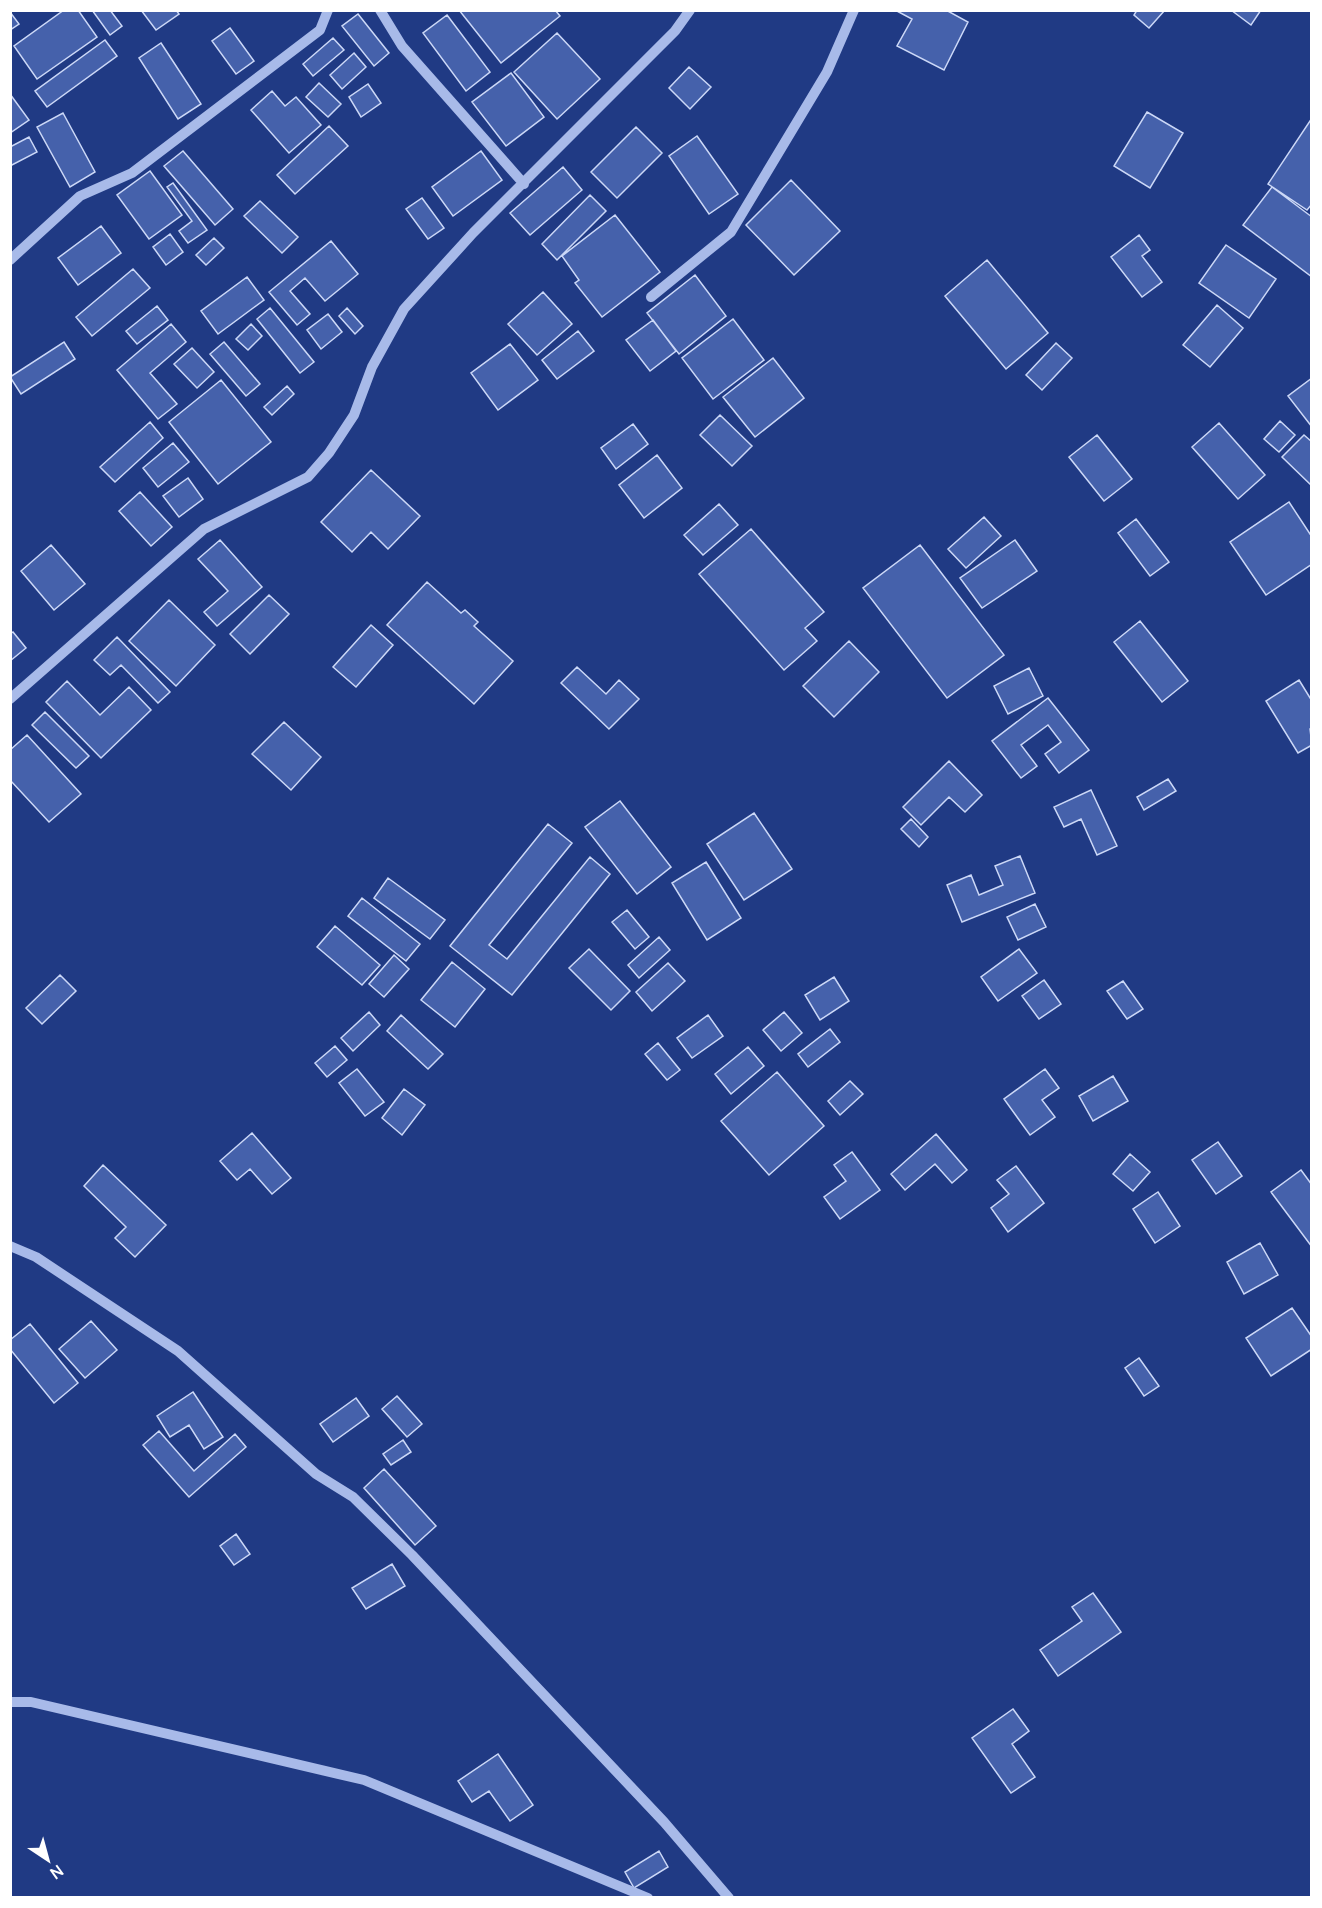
<svg xmlns="http://www.w3.org/2000/svg" width="1322" height="1908" font-family="Manrope,sans-serif">
<rect width="100%" height="100%" fill="#203a84"/>
<!-- building -->
<path fill="#4561ab" stroke="#ccd8f7" stroke-width="1.5" d="M64 10H78L97 37 37 79 14 46Z
M92 10H110L122 26 110 35Z
M141 10H176L179 14 156 30Z
M459 10H555L560 16 501 63Z
M895 10H946L968 22 944 70 897 46 912 19Z
M1137 10H1165L1149 28 1134 15Z
M1231 10H1261L1251 25Z
M10 12 19 24 10 30Z
M358 14 389 53 374 66 342 26Z
M447 15 490 72 466 91 423 33Z
M230 28 254 61 236 74 212 41Z
M557 33 600 79 557 119 514 72Z
M333 38 344 50 313 76 303 64Z
M105 40 117 56 47 107 35 91Z
M161 43 201 104 178 119 139 58Z
M354 53 366 67 342 89 330 75Z
M689 67 711 87 690 109 669 88Z
M511 73 544 117 506 146 472 102Z
M319 83 341 104 328 117 306 97Z
M368 84 381 103 361 117 349 97Z
M272 91 285 106 296 97 321 125 289 153 251 110Z
M10 94 29 120 10 133Z
M1147 112 1183 133 1150 188 1114 166Z
M63 113 95 172 70 187 37 127Z
M1312 118V204L1307 210 1268 184Z
M329 126 348 146 295 194 277 175Z
M636 127 662 153 617 198 591 172Z
M697 136 738 194 709 214 669 156Z
M29 137 37 152 10 166V147Z
M183 151 233 209 215 225 164 166Z
M481 151 502 180 453 216 432 187Z
M563 167 582 190 530 235 510 213Z
M150 171 182 215 149 239 117 195Z
M791 180 840 231 794 275 746 225Z
M173 183 207 230 188 243 179 231 192 221 167 187Z
M1272 187 1312 217V277L1243 225Z
M590 195 606 211 557 260 542 244Z
M422 198 444 228 428 239 406 209Z
M260 201 298 237 282 253 244 216Z
M615 215 660 272 602 317 575 283 579 280 562 256Z
M101 226 121 253 78 285 58 258Z
M170 234 183 252 166 265 153 247Z
M1139 235 1150 250 1142 256 1162 282 1142 297 1111 257Z
M214 238 224 248 206 265 196 255Z
M331 241 358 274 325 301 305 278 290 291 310 314 297 325 269 292Z
M1226 245 1276 279 1249 318 1199 283Z
M987 260 1048 333 1006 369 945 296Z
M133 269 150 288 92 336 76 317Z
M695 275 726 316 679 354 647 313Z
M247 277 264 300 218 334 201 311Z
M543 292 572 324 537 355 508 324Z
M1217 305 1243 328 1210 367 1183 345Z
M157 306 168 320 137 344 126 331Z
M270 308 314 362 300 373 257 319Z
M347 308 363 326 355 334 339 316Z
M328 314 342 332 321 349 307 330Z
M733 319 764 360 713 399 682 358Z
M653 320 676 351 650 371 626 340Z
M171 324 186 342 150 373 177 404 158 419 117 370Z
M251 324 262 336 248 350 236 339Z
M578 331 594 351 557 379 542 360Z
M64 342 75 359 21 394 10 377Z
M224 342 260 384 246 396 210 354Z
M1056 343 1072 358 1042 390 1026 375Z
M510 344 538 380 498 410 471 373Z
M192 348 214 372 197 388 174 364Z
M773 358 804 398 755 437 723 397Z
M1312 378V427L1288 396Z
M221 380 271 442 218 484 169 422Z
M287 386 294 394 272 415 264 407Z
M720 415 752 446 732 466 700 435Z
M1280 421 1295 435 1279 452 1264 439Z
M150 422 163 438 115 482 100 467Z
M1219 423 1265 475 1238 499 1192 447Z
M633 424 648 444 616 469 601 448Z
M1097 435 1132 479 1104 501 1069 457Z
M1304 435 1312 442 1311 485 1282 457Z
M173 443 189 462 158 487 143 468Z
M657 455 682 488 644 518 619 485Z
M371 470 420 516 388 549 371 532 352 552 321 522Z
M188 478 203 499 179 517 163 496Z
M140 492 172 527 151 546 119 511Z
M1289 502 1310 534 1312 533V564L1266 595 1230 542Z
M719 504 738 525 703 555 684 535Z
M984 517 1001 536 966 568 948 549Z
M1136 519 1169 562 1150 576 1118 533Z
M751 529 824 612 805 628 817 641 784 670 699 574Z
M220 540 262 587 217 626 204 612 228 591 198 559Z
M1015 540 1037 571 982 608 960 578Z
M51 545 85 584 54 610 21 571Z
M920 545 1004 655 947 698 863 588Z
M427 582 461 613 465 610 478 622 474 626 513 661 474 704 387 625Z
M269 595 289 614 250 654 230 634Z
M169 600 215 645 176 686 129 641Z
M1140 621 1188 681 1162 702 1114 642Z
M371 625 393 645 356 687 333 667Z
M13 632 26 648 10 661V634Z
M117 637 170 692 158 703 121 665 110 675 94 660Z
M849 641 879 672 834 717 803 686Z
M577 667 606 694 619 680 639 699 609 729 561 683Z
M1029 668 1043 696 1008 714 994 686Z
M1299 680 1312 701V728L1310 729 1312 745 1298 753 1266 701Z
M67 681 100 715 129 687 151 710 101 758 46 702Z
M1048 698 1089 750 1059 773 1045 754 1061 742 1048 725 1021 745 1037 766 1021 778 992 741Z
M45 712 89 756 76 768 32 725Z
M284 722 321 757 291 790 252 754Z
M27 735 81 794 49 822 10 780V750Z
M949 761 982 795 965 812 949 797 921 825 903 807Z
M1168 779 1176 791 1144 810 1137 797Z
M1091 790 1117 846 1097 855 1081 819 1064 827 1054 807Z
M620 801 671 867 637 894 585 827Z
M754 813 792 869 744 900 707 844Z
M911 819 928 837 919 847 901 829Z
M548 824 572 843 489 945 507 959 590 857 610 874 512 995 450 946Z
M1020 856 1035 893 962 922 947 885 971 875 979 895 1003 885 995 866Z
M706 862 741 918 707 940 672 883Z
M388 878 445 920 430 939 374 898Z
M362 898 420 944 406 961 348 916Z
M1035 904 1046 927 1018 940 1007 917Z
M627 910 649 937 635 949 612 922Z
M335 926 380 965 362 985 317 947Z
M659 937 670 950 639 978 628 965Z
M589 949 630 991 611 1010 569 968Z
M1019 949 1037 973 998 1001 981 977Z
M394 955 409 969 384 997 369 984Z
M452 962 485 989 455 1027 421 1000Z
M668 963 685 981 652 1011 636 992Z
M60 975 76 991 42 1024 26 1008Z
M834 977 849 1001 820 1020 805 995Z
M1044 980 1061 1004 1039 1019 1022 996Z
M1123 981 1143 1009 1127 1019 1107 991Z
M369 1012 380 1025 353 1051 341 1038Z
M784 1012 802 1033 781 1051 763 1030Z
M401 1015 443 1054 428 1069 387 1031Z
M708 1015 723 1036 692 1058 677 1038Z
M830 1029 840 1042 808 1067 798 1054Z
M658 1043 680 1070 667 1080 645 1054Z
M335 1046 347 1060 327 1077 315 1063Z
M748 1047 764 1066 731 1094 715 1074Z
M357 1069 384 1102 365 1116 339 1083Z
M1045 1069 1059 1088 1042 1100 1055 1117 1030 1135 1004 1099Z
M777 1072 824 1126 769 1175 721 1121Z
M1113 1076 1128 1101 1093 1121 1079 1096Z
M850 1081 863 1094 840 1115 828 1101Z
M404 1089 425 1105 402 1135 382 1118Z
M252 1133 291 1178 272 1194 250 1169 237 1180 220 1161Z
M936 1134 967 1170 952 1183 935 1164 905 1190 891 1174Z
M1218 1142 1242 1176 1216 1194 1192 1160Z
M852 1152 880 1190 840 1219 824 1197 846 1181 834 1165Z
M1130 1154 1150 1172 1133 1191 1113 1174Z
M103 1165 166 1225 135 1257 115 1238 126 1227 84 1186Z
M1016 1166 1044 1203 1008 1232 991 1208 1009 1194 997 1180Z
M1301 1170 1312 1185V1247L1271 1192Z
M1158 1192 1180 1226 1155 1243 1133 1209Z
M1260 1243 1278 1275 1244 1294 1227 1262Z
M1292 1308 1312 1337V1349L1271 1376 1246 1338Z
M91 1321 117 1350 85 1378 59 1349Z
M30 1324 78 1383 54 1403 10 1349V1340Z
M1139 1358 1159 1386 1144 1396 1125 1368Z
M193 1392 223 1437 204 1449 189 1425 170 1437 157 1416Z
M397 1396 422 1424 407 1437 382 1409Z
M356 1398 369 1416 333 1442 320 1424Z
M159 1431 194 1471 235 1434 246 1447 189 1497 143 1445Z
M403 1440 411 1452 391 1465 383 1454Z
M384 1469 436 1526 415 1545 364 1488Z
M236 1534 250 1554 234 1565 220 1546Z
M392 1564 405 1586 366 1609 352 1588Z
M1093 1593 1121 1632 1058 1676 1040 1650 1082 1621 1072 1607Z
M1013 1709 1029 1731 1012 1744 1035 1777 1011 1793 972 1738Z
M498 1754 533 1805 510 1821 489 1791 472 1802 458 1781Z
M659 1851 668 1867 634 1888 625 1872Z"/>
<g fill="none" stroke-linecap="round" stroke-linejoin="round">
<!-- minor -->
<path stroke="#a8bae9" stroke-width="10" d="M380 10 402 46 524 184
M10 260 80 196 132 173 320 30 328 10
M651 297 731 232 827 72 854 10
M10 699 204 529 308 477 329 453 354 415 372 367 404 309 473 233 675 31 690 10
M10 1246 36 1257 178 1351 316 1474 353 1497 412 1555 664 1822 729 1898
M10 1702H31L364 1780 648 1898"/>
</g>
<!-- border -->
<rect width="1322" height="1908" fill="none" stroke="#ffffff" stroke-width="24"/>
<!-- north arrow -->
<g transform="translate(48 1860) rotate(144)" stroke="#203a84" stroke-width="4.5" paint-order="stroke">
<path d="M0-4.5L10 22L0 15L-10 22Z" fill="#ffffff"/>
<text y="-9" font-size="16" font-weight="bold" text-anchor="middle" fill="#ffffff">N</text>
</g>
</svg>
